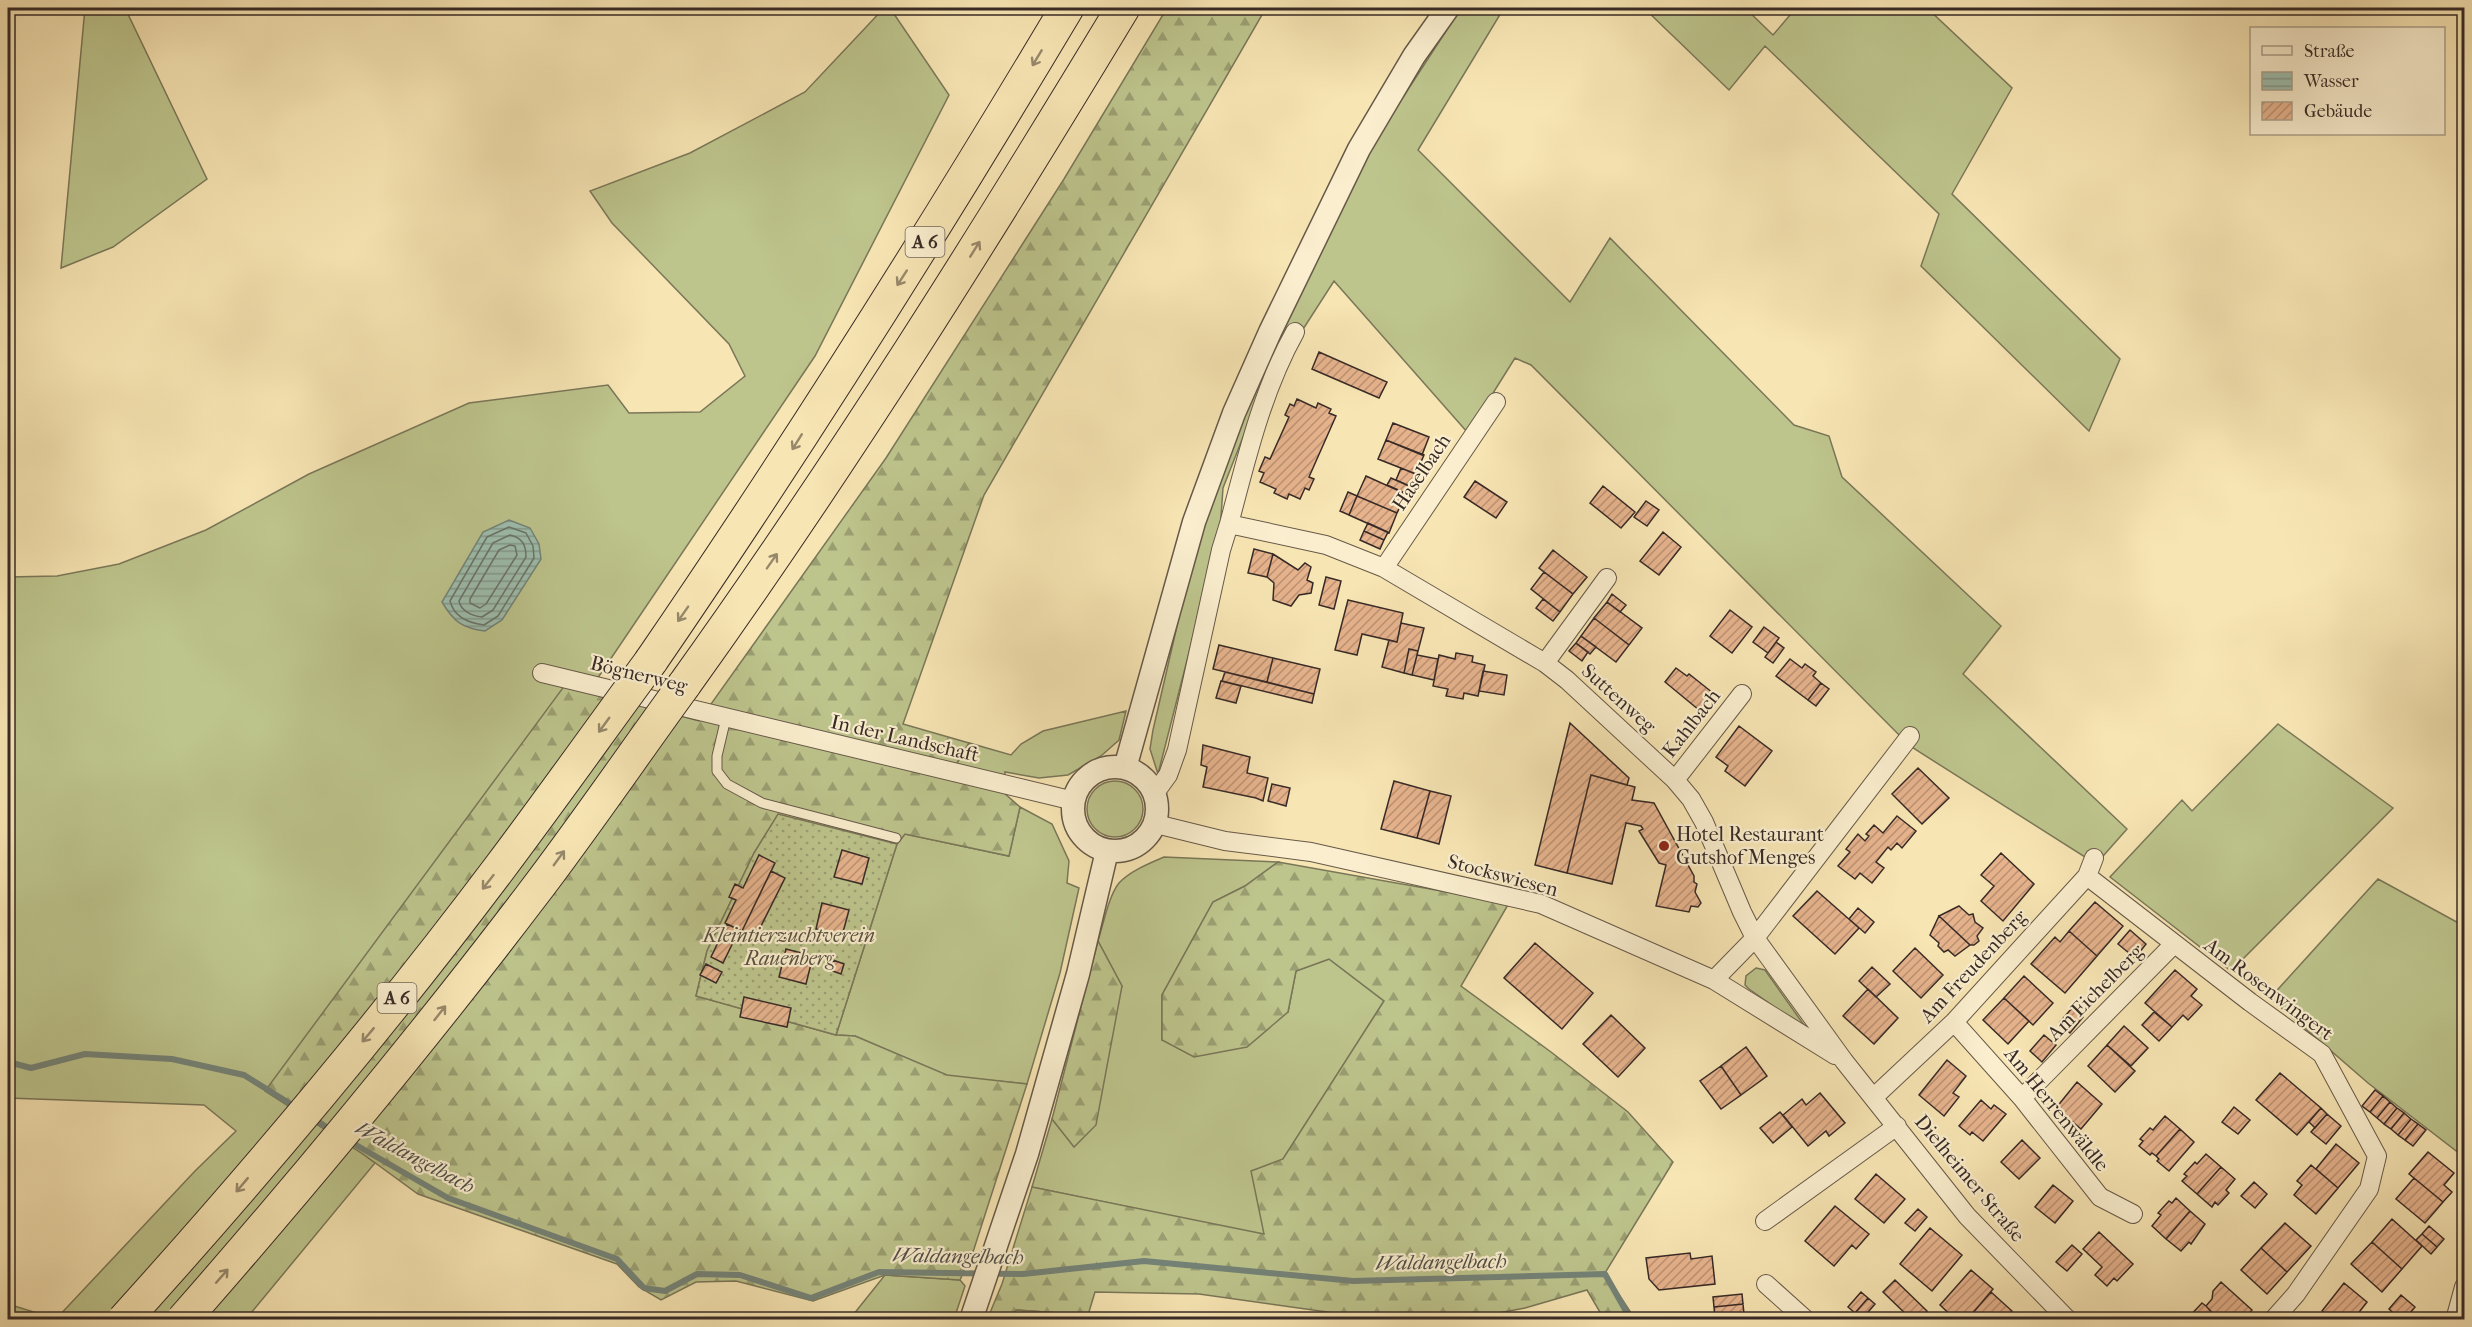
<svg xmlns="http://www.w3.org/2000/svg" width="2472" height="1327" font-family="'IM FELL French Canon',serif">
<defs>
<pattern id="forest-firs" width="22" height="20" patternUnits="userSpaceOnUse" patternTransform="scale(1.5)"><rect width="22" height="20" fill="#bdc48c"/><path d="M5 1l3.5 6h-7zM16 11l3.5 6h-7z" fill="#9a9f72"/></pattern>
<pattern id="garden-dots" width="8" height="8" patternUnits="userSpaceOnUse" patternTransform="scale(1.5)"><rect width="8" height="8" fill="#bdc48c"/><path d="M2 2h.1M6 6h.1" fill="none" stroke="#9a9f72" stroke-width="1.8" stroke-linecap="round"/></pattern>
<pattern id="water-rules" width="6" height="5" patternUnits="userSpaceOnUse" patternTransform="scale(1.5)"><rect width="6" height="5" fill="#9dbfaf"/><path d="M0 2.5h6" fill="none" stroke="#819b8e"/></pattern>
<pattern id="building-hatch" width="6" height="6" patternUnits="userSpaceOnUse" patternTransform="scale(1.5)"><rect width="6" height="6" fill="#e6b38d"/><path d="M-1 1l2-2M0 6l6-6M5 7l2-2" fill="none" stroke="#bb9273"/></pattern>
</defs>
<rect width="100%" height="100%" fill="#f7e5b3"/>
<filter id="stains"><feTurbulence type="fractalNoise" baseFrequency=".00333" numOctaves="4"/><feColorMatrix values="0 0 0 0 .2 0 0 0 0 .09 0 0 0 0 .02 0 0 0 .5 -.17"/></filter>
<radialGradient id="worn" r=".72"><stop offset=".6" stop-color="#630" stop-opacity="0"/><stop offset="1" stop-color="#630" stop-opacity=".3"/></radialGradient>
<!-- grass -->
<path fill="#bdc48c" stroke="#7a7759" stroke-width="1.5" d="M85 8H125L207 179 113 247 61 268Z
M884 8H890L949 95 815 356 589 691 363 1154 375 1163 246 1319H8V1304L56 1319 195 1171 236 1131 204 1105 8 1098V577L57 576 119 564 206 530 309 474 469 403 608 385 629 413 700 412 745 376 729 344 612 223 590 191 690 153 805 92Z
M1461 8H1504L1418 150 1570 302 1610 238 1794 425 1829 436 1842 477 2001 626 1963 674 2127 829 2096 864 1910 746 1531 365 1515 358 1468 433 1334 281 1298 337 1245 432 1223 488 1220 531 1158 774 1150 749 1153 730 1180 613 1213 494 1276 338 1340 208 1381 131Z
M1644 8H1745L1773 35 1796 8H1927L2012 88 1952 194 2120 359 2089 431 1921 266 1939 214 1765 46 1729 90Z
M1126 711 1119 740 1101 756 1068 775 1039 778 1005 772 1004 793 949 776 969 743 1011 755 1021 744 1043 731Z
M2278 724 2393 808 2231 971 2110 877 2182 800 2192 811Z
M1087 809a28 28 0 1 1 56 0a28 28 0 1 1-56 0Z
M1020 807 1052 824 1069 861 1067 883 1079 888 1060 973 1027 1084 947 1076 855 1036 836 1035 897 844 905 834 1009 856Z
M1164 857 1278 862 1245 886 1213 902 1162 995V1040L1288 1012 1296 971 1329 959 1384 1001 1283 1159 1264 1235 1032 1187 1052 1119 1074 1146 1122 986 1098 941C1103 925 1109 895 1119 883 1130 871 1150 863 1164 857Z
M2378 879 2464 926V1157L2368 1083 2270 998Z
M1756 968 1765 970 1804 1025H1800L1749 989 1745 985 1746 976Z
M885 1275 960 1280 965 1286 954 1319 849 1320Z"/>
<!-- forest -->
<path fill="url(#forest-firs)" stroke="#7a7759" stroke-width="1.5" d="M1167 8H1266L984 495 903 724 969 743 949 776 1004 793 1020 807 1009 856 905 834 897 844 778 815 754 853 707 951 696 996 836 1035 855 1036 947 1075 1027 1084 974 1249 960 1280 885 1275 813 1301 736 1281 696 1282 661 1300 639 1287 617 1264 418 1194 363 1154 265 1091 565 685 699 721 886 458 1064 179Z
M1278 862 1509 903 1461 986 1551 1052 1628 1112 1673 1162 1605 1273 1635 1319H1604L1587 1290 1525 1308 1467 1319 1363 1317 1199 1294 1095 1292 1088 1315 1017 1310 1012 1319 987 1320 1002 1284 1032 1187 1264 1234 1251 1171 1283 1159 1384 1001 1329 959 1296 971 1288 1012 1247 1047 1194 1057 1162 1040V995L1213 902 1245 886Z
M1098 941 1122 986 1096 1125 1074 1147 1052 1119Z"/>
<!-- garden -->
<path fill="url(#garden-dots)" stroke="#7a7759" stroke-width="1.5" d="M778 814 897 844 836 1035 696 996 707 951 754 853Z
M1016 1310 1088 1315 1085 1319H1012Z"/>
<!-- water -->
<path fill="url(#water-rules)" stroke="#748378" stroke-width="1.5" d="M509 520 530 528 539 544 541 559 502 620 485 631C462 628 454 622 442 602L483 532Z"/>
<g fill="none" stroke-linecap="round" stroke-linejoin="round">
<!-- shore -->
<path stroke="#6a746a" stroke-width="1.5" d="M509 527 526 533 533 546 534 558 498 616 484 625C468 623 454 617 450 601L487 537Z
M510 535C522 538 526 544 526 557L493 610 482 617C472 616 461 611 459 601L493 543Z
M510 545 515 546 517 555 486 604 480 608 470 603V599L499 550Z"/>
<!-- stream -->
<path stroke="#748378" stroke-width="6" d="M8 1062 31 1068 85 1054 172 1059 244 1075 297 1108
M313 1118 332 1131
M349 1141 448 1198 617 1259 644 1288 665 1291 697 1274 740 1275 811 1298 879 1272 1023 1274 1144 1261 1353 1281 1605 1274 1631 1320"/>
</g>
<!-- building -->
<path fill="url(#building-hatch)" stroke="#372a26" stroke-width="1.5" d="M1319 352 1387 382 1379 398 1312 369Z
M1297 399 1316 408 1318 403 1331 409 1329 413 1336 416 1309 477 1314 479 1309 490 1305 488 1300 499 1289 494 1287 499 1274 493 1276 489 1260 482 1264 473 1259 471 1265 457 1270 459 1289 417 1285 415 1290 404 1294 406Z
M1393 423 1429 437 1422 455 1386 440Z
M1386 440 1424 455 1416 474 1378 459Z
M1401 468 1420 476 1414 488 1396 480Z
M1366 476 1406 494 1397 513 1357 496Z
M1391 478 1409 486 1405 493 1387 485Z
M1475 481 1507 502 1496 518 1464 497Z
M1603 486 1635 512 1621 528 1590 503Z
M1348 492 1357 496 1349 515 1340 511Z
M1357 496 1397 513 1389 533 1349 515Z
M1646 501 1659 510 1647 526 1634 517Z
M1368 523 1388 532 1384 540 1364 531Z
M1364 531 1384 540 1380 549 1360 540Z
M1663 532 1681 547 1659 575 1640 561Z
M1254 549 1273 554 1267 577 1248 573Z
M1553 550 1587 577 1573 594 1539 568Z
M1273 554 1298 570 1305 563 1311 567 1307 580 1313 583 1311 593 1299 595 1291 606 1273 600 1274 583 1267 577Z
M1544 572 1573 594 1560 612 1531 589Z
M1326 577 1341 581 1334 609 1319 605Z
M1612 594 1626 605 1620 612 1607 602Z
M1543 599 1560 612 1553 621 1536 608Z
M1348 600 1403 613 1397 642 1362 634 1357 655 1335 650Z
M1607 602 1642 628 1629 645 1594 618Z
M1730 610 1752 627 1732 653 1710 636Z
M1594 618 1629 645 1616 662 1581 636Z
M1401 623 1424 628 1418 651 1409 649 1404 673 1382 667 1389 640 1397 642Z
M1764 627 1779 638 1768 653 1753 642Z
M1581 636 1596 647 1590 654 1576 643Z
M1776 642 1784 648 1773 663 1765 657Z
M1576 643 1588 652 1582 661 1569 651Z
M1219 645 1273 658 1267 682 1213 669Z
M1409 649 1418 651 1412 675 1404 673Z
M1456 653 1473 656 1472 662 1485 665 1478 696 1464 693 1463 699 1446 696 1448 689 1433 686 1439 655 1455 659Z
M1417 655 1438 659 1434 680 1412 675Z
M1273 658 1320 669 1314 694 1267 682Z
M1790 659 1802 668 1805 664 1816 672 1813 676 1821 683 1808 700 1776 676Z
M1676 668 1687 676 1689 674 1713 693 1699 710 1665 682Z
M1483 671 1507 675 1504 695 1479 691Z
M1225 672 1314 694 1312 703 1222 681Z
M1221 681 1241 686 1236 703 1216 698Z
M1821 683 1829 689 1816 706 1808 700Z
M1570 723 1629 778 1627 785 1591 775 1567 873 1535 865Z
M1739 726 1772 751 1745 786 1725 771 1728 766 1716 757Z
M1203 745 1250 757 1247 773 1268 778 1263 801 1256 798 1203 787 1207 767 1201 765Z
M1918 768 1949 798 1922 824 1892 794Z
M1591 775 1635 787 1632 800 1654 803 1694 876V882L1697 884 1695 892 1701 903 1698 907 1691 906 1689 912 1656 906 1666 865 1659 863 1639 831 1643 829 1641 826 1626 823 1612 884 1567 873Z
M1394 781 1430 791 1417 838 1381 829Z
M1272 784 1290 788 1286 806 1268 801Z
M1430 791 1451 796 1439 844 1417 838Z
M1897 816 1916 831 1902 848 1897 843 1891 850 1888 847 1876 862 1884 868 1872 883 1860 873 1855 879 1838 866 1850 852 1846 849 1858 834 1865 841 1869 836 1866 834 1874 825 1883 833Z
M842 850 869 858 862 884 834 877Z
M2001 853 2034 884 2003 921 1981 901 1994 886 1981 875Z
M759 855 775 863 742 931 725 923 736 900 729 897 735 884 743 888Z
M771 871 785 878 756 936 742 931Z
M1817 891 1859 928 1835 954 1793 916Z
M2095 902 2123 926 2097 956 2069 931Z
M822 903 849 910 842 936 816 929Z
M1959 906 1969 915 1973 914 1975 922 1983 928 1977 936 1979 941 1974 945H1970L1939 916Z
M1858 908 1874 922 1865 933 1849 919Z
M1939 916 1970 945 1955 956 1948 950 1944 952 1938 946 1939 943 1930 935Z
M727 924 739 930 723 963 711 957Z
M2130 930 2146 944 2135 958 2118 944Z
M2069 931 2097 956 2065 993 2031 964 2055 937 2060 942Z
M1535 943 1593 993 1562 1029 1504 978Z
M1915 948 1943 975 1921 998 1893 971Z
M786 949 813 956 806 984 779 977Z
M833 960 844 964 841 974 830 970Z
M706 964 722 972 716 983 700 975Z
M1872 967 1890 984 1876 997 1859 981Z
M2175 970 2197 989 2191 996 2202 1005 2188 1020 2183 1015 2172 1027 2145 1003Z
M2024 976 2053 1003 2033 1025 2004 998Z
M1868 989 1898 1018 1874 1044 1843 1016Z
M744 997 791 1008 787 1027 740 1017Z
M2004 998 2029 1021 2008 1044 1983 1020Z
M2072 1008 2083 1017 2070 1033 2059 1023Z
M2154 1012 2172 1027 2159 1041 2142 1025Z
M1611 1015 1645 1048 1618 1077 1583 1044Z
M2124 1026 2148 1048 2131 1066 2107 1045Z
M2044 1035 2056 1045 2042 1062 2030 1051Z
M2107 1045 2135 1071 2115 1092 2088 1066Z
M1746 1047 1767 1076 1741 1095 1721 1066Z
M1947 1060 1966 1076 1953 1093 1959 1097 1944 1116 1919 1095Z
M1721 1066 1741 1095 1721 1109 1700 1081Z
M2280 1073 2321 1108 2297 1135 2256 1100Z
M2077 1082 2102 1104 2081 1129 2056 1108Z
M2375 1090 2383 1096 2370 1112 2362 1106Z
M1820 1093 1845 1123 1829 1136 1826 1131 1808 1146 1783 1115 1802 1099 1806 1105Z
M2383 1096 2390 1102 2377 1118 2370 1112Z
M1981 1100 1991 1109 1994 1105 2006 1114 1983 1141 1972 1132 1970 1135 1959 1126Z
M2390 1102 2397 1108 2384 1124 2377 1118Z
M2234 1107 2250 1120 2238 1134 2222 1122Z
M2321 1108 2327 1114 2315 1128 2309 1122Z
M2397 1108 2404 1113 2391 1129 2384 1124Z
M1780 1112 1792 1127 1773 1143 1760 1128Z
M2404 1113 2411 1119 2398 1135 2391 1129Z
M2327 1114 2341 1126 2326 1144 2311 1132Z
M2165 1116 2180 1129 2156 1156 2152 1153 2150 1155 2139 1146 2143 1141 2140 1139 2150 1128 2153 1130Z
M2411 1119 2418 1124 2405 1140 2398 1135Z
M2418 1124 2426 1130 2413 1146 2405 1140Z
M2180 1129 2194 1142 2169 1171 2157 1161 2159 1159 2156 1156Z
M2022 1140 2040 1158 2019 1179 2001 1162Z
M2336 1144 2359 1163 2338 1188 2316 1169Z
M2428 1152 2454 1173 2444 1185 2452 1192 2443 1202 2409 1174Z
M2206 1154 2221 1167 2197 1194 2182 1181 2187 1176 2184 1174 2195 1162 2197 1164Z
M2311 1165 2338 1188 2316 1214 2294 1195 2302 1185 2297 1181Z
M2221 1167 2235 1179 2226 1190 2229 1193 2218 1205 2215 1202 2212 1207 2197 1194Z
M1876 1174 1905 1199 1884 1223 1855 1199Z
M2414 1178 2443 1202 2425 1223 2396 1199Z
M2254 1182 2267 1194 2255 1208 2241 1196Z
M2053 1185 2073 1201 2055 1223 2035 1207Z
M2176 1198 2190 1211 2166 1239 2152 1226 2161 1215 2158 1213 2169 1201 2172 1203Z
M1835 1206 1869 1234 1856 1249 1852 1245 1834 1266 1805 1241Z
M1918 1209 1927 1217 1915 1231 1905 1223Z
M2190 1211 2205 1224 2191 1244 2189 1242 2181 1251 2166 1239Z
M2392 1219 2422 1246 2402 1269 2372 1242Z
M2285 1223 2311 1246 2287 1272 2261 1248Z
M2429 1226 2444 1239 2437 1247 2422 1234Z
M1930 1228 1962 1255 1932 1291 1900 1264Z
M2099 1232 2133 1264 2117 1281 2114 1278 2107 1286 2095 1275 2102 1267 2083 1249Z
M2422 1234 2437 1247 2431 1254 2416 1240Z
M2372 1242 2402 1269 2382 1292 2351 1264Z
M2072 1245 2082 1254 2067 1271 2056 1262Z
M2261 1248 2287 1272 2267 1294 2241 1270Z
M1690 1253 1691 1259 1712 1256 1715 1284 1659 1290 1649 1279 1646 1258Z
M1971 1270 1993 1289 1967 1320H1956L1940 1305Z
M1895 1280 1927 1311 1919 1320H1912L1883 1292Z
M2221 1282 2252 1310 2243 1320H2219L2206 1306 2212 1299 2213 1291Z
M2344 1283 2367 1302 2353 1320H2332L2322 1311Z
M1861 1292 1868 1298 1855 1313 1848 1307Z
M1991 1292 2012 1311 2005 1320H1972L1969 1317Z
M1742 1294 1743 1304 1714 1307 1713 1297Z
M2401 1295 2415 1307 2404 1320H2401L2389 1309Z
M1868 1298 1875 1304 1862 1319 1855 1313Z
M2202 1303 2206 1306 2219 1320H2186Z
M1743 1304 1744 1314 1715 1317 1714 1307Z"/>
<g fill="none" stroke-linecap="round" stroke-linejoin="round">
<defs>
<path id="service" d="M726 718 717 756V771L727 784 762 803 896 838"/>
<path id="minor" d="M1229 524C1246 460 1262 391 1295 332
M1384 568 1496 402
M1545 663 1607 578
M542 673 1074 801
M1675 780 1742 694
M1155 793 1168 775 1177 750 1221 550 1229 524 1326 545 1384 568 1545 663 1567 680 1675 780 1691 799 1704 822 1742 912 1755 938 1844 1061 1967 1216 2068 1320
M1156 824 1225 841 1311 852 1541 904 1714 980 1835 1055
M2087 876 2250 1002 2322 1054 2377 1156 2369 1189 2296 1294 2273 1320
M1714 980 1755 938 1910 736
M1954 1022 2022 1098 2100 1197 2133 1214
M1874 1097 1954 1022 2087 876 2094 858
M2022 1098 2174 944
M1765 1221 1897 1126
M1766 1284 1806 1320
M2455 1320 2464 1287"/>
<path id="tertiary" d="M1073 809a42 42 0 1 1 84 0a42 42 0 1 1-84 0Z
M1125 768 1194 522 1234 413 1270 332 1359 149 1414 56 1448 8
M971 1320 1027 1154 1078 974 1107 851"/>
<path id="motorway" d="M651 661C797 448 935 229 1067 8
M684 685C841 466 984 238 1123 8"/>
</defs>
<!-- service casing -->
<use href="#service" stroke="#675949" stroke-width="11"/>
<!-- minor casing -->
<use href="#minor" stroke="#675949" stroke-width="20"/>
<!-- tertiary casing -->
<use href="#tertiary" stroke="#675949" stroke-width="25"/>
<!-- motorway casing -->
<use href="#motorway" stroke="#372a26" stroke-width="35"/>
<!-- service -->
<use href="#service" stroke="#faeece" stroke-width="9"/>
<!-- minor -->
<use href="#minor" stroke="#faeece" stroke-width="18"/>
<!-- tertiary -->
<use href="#tertiary" stroke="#faeece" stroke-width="22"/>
<!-- motorway -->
<use href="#motorway" stroke="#f7e5b3" stroke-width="33"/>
<defs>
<path id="motorway-bridge" d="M124 1320C256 1174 383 1023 501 866 552 798 601 729 651 661
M183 1320C304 1182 421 1041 532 895 584 827 633 755 684 685"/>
</defs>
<!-- motorway-bridge casing -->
<use href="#motorway-bridge" stroke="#372a26" stroke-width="35" stroke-linecap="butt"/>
<!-- motorway-bridge -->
<use href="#motorway-bridge" stroke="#f7e5b3" stroke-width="33"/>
</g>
<!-- one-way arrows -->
<defs><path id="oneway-shaft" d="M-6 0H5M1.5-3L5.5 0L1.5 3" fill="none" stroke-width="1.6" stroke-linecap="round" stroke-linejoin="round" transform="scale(1.5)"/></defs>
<g stroke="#97886c">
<use href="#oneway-shaft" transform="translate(1037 58) rotate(121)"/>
<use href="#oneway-shaft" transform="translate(975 249) rotate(-58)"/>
<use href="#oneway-shaft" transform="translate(902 278) rotate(123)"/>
<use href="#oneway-shaft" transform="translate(797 442) rotate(122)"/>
<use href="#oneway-shaft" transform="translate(772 561) rotate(-55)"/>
<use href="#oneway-shaft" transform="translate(683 614) rotate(125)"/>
<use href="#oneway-shaft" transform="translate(604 725) rotate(126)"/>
<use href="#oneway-shaft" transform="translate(559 858) rotate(-54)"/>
<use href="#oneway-shaft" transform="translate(488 882) rotate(128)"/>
<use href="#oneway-shaft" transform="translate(440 1013) rotate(-52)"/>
<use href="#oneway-shaft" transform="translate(368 1035) rotate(130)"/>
<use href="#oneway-shaft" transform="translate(242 1185) rotate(130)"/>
<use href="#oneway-shaft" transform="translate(222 1276) rotate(-49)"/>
</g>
<!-- markers -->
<circle fill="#8f2418" stroke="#faeece" stroke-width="2" cx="1664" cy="846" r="6"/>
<g text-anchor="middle" stroke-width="4.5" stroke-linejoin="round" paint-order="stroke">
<!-- shield labels -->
<g fill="#faeece" stroke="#726558" stroke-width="1.5">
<rect x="905.5" y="227" width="39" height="30" rx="4.5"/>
<rect x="377.5" y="983" width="39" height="30" rx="4.5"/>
</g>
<g font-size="18" font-weight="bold" fill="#372a26">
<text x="925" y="248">A 6</text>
<text x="397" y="1004">A 6</text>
</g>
<!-- street labels -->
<g font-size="20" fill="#372a26" stroke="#faeece">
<text transform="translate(1421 472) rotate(-56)" y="7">Haselbach</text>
<text transform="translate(639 674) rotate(14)" y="7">Bögnerweg</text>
<text transform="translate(1619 698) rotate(42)" y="7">Suttenweg</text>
<text transform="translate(1691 723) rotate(-52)" y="7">Kahlbach</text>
<text transform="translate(905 738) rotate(13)" y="7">In der Landschaft</text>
<text transform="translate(1503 875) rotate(15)" y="7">Stockswiesen</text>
<text transform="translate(1973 966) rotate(-47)" y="7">Am Freudenberg</text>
<text transform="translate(2269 989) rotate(37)" y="7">Am Rosenwingert</text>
<text transform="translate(2095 992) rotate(-45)" y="7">Am Eichelberg</text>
<text transform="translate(2057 1109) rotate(51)" y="7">Am Herrenwäldle</text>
<text transform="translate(1970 1178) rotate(50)" y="7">Dielheimer Straße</text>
</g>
<!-- poi labels -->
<g font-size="20" fill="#372a26" stroke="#faeece" text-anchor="start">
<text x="1676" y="841">Hotel Restaurant<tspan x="1676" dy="23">Gutshof Menges</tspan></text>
</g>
<!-- park labels -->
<g font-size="20" font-style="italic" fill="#585040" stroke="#faeece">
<text x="789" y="942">Kleintierzuchtverein<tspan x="789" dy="23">Rauenberg</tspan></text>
</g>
<!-- water labels -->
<g font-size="21" font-style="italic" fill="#504f48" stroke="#faeece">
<text transform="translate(415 1157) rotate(28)" y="7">Waldangelbach</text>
<text transform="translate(958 1256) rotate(1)" y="7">Waldangelbach</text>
<text transform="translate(1441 1262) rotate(-1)" y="7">Waldangelbach</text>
</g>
</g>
<!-- margin -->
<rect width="2472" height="1327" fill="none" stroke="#f7e5b3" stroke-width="30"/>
<rect x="9" y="9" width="2454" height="1309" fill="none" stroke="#372a26" stroke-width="3"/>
<rect x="15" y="15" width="2442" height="1297" fill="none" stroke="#372a26" stroke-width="1.5"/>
<!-- legend -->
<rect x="2250" y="27" width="195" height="108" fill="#faeece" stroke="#aca08b" stroke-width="1.5"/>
<rect x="2262" y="46" width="30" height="9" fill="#faeece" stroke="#aca08b" stroke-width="1.5"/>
<text x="2304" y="57" font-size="18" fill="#372a26">Straße</text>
<rect x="2262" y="72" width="30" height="18" fill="url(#water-rules)" stroke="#aca08b" stroke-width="1.5"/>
<text x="2304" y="87" font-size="18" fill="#372a26">Wasser</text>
<rect x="2262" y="102" width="30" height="18" fill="url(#building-hatch)" stroke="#aca08b" stroke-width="1.5"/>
<text x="2304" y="117" font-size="18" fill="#372a26">Gebäude</text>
<rect width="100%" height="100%" filter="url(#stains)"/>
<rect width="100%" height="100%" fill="url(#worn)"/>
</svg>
